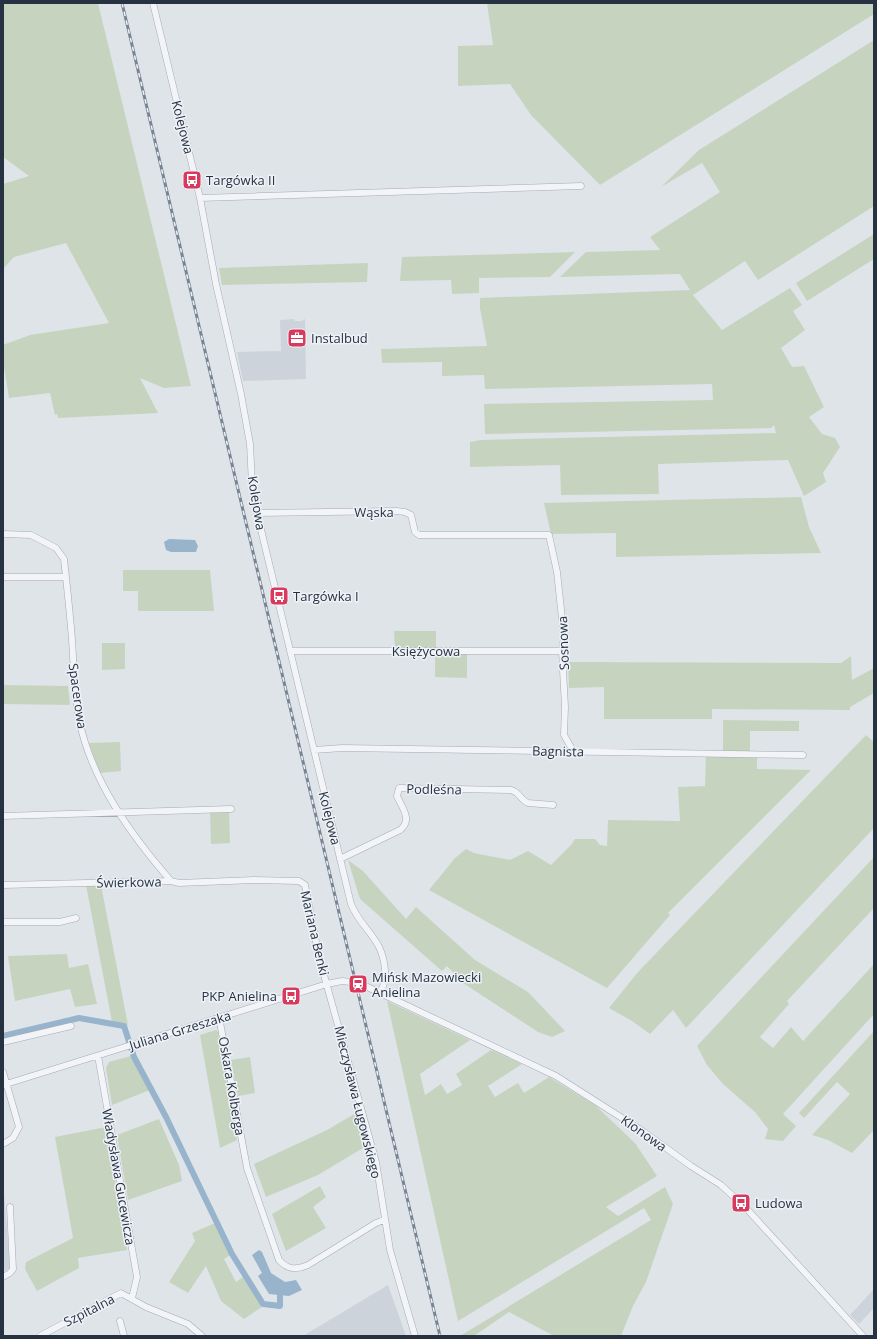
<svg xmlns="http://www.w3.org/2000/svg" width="877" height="1339" font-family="'Open Sans',sans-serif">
<rect width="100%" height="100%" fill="#dfe4e9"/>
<!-- built -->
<path fill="#ccd3db" d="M294 319 295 321H301L305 319 306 379 243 381 237 352 281 351 280 320Z
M3 1181 10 1268 3 1272Z
M388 1285 406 1336H303Z
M874 1289V1308L859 1324 850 1315Z"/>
<!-- green -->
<path fill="#c6d4bf" d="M3 3H98L191 386 164 388 140 378 158 413 58 418 57 414 55 415 50 393 9 398 3 361V345L30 335 109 323 66 243 14 257 3 269V184L29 176 3 157Z
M487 3H874V14L600 185 531 115 510 84 458 86V46L493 45Z
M874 40V206L758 280 745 261 693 295 722 330 790 288 802 305 793 311 805 330 781 348 792 367 804 366 824 407 809 417 822 434 835 438 840 447 823 473 826 482 804 496 788 460 658 464 659 494 561 495 560 465 470 467V442L480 440 776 433 774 425 771 428 485 434 484 404 713 400 712 384 485 389 484 375 442 376V362L382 363 381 349 487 346 480 308V298L690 290 680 274 560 277 586 252 660 250 650 237 720 192 702 163 661 187 699 150Z
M874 234V259L807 301 796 283Z
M575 252 550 277 479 278V293L452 294 451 280 400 281 402 257Z
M368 263 367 282 222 285 219 268Z
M801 497 809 527 821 553 616 557V533L551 534 544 503Z
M123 570H210L214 611H138V591H123Z
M394 631H436V649H395Z
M102 643H125V669L102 670Z
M435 654H467V678L435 677Z
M851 656 852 680 874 668V693L850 707V710L712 709V719H604V687L569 688 568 662 841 663Z
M3 685 68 686 70 705 3 704Z
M723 720 799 721V731H750V752L723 751Z
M866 735 874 742V828L686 1028 673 1010 650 1034 632 1021 609 1008 638 972Z
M120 742 121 771 100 773 89 743Z
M706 755 757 756V769L811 770 668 913 670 915 607 988 429 890 455 858 466 849 474 853 510 860 528 851 551 865 571 845 575 839H595L600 845 607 846 608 820 680 821 678 787 705 786Z
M229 811 230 843 211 844 210 812Z
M874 857V908L787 1001 789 1004 760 1037 773 1048 791 1027 803 1041 874 964V1014L783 1114 796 1126 783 1141 765 1139 768 1129 755 1112 723 1084 707 1065 697 1046Z
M348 860 363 871 406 919 416 907 475 960 528 992 565 1031 552 1037 538 1032 463 983 447 966 442 971 360 899Z
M86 885H101L128 1025 112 1022Z
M67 954 69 968 88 964 97 1004 75 1007 70 989 15 1001 8 956Z
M387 1001 470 1040 420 1074 425 1095 441 1084 447 1094 462 1085 456 1074 491 1050 522 1064 488 1086 495 1097 518 1083 524 1093 549 1077 595 1105 635 1143 657 1176 606 1207 618 1216 665 1187 673 1204 646 1282 633 1306 621 1336H554L509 1312 474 1336H460L651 1220 644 1208 458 1321Z
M216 1030 218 1032 237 1140 220 1148 200 1035Z
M874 1031V1130L852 1153 828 1140 812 1135 850 1094 837 1082 804 1118 799 1113Z
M131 1056 150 1090 112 1105 106 1068 109 1062Z
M250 1057 255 1093 238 1096 231 1060Z
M356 1113 363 1148 318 1175 266 1197 254 1164 327 1130Z
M159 1119 179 1165 182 1181 128 1200 117 1135Z
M106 1127 127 1250 78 1258 79 1268 37 1291 25 1269 26 1262 73 1238 55 1137Z
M320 1186 326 1197 313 1207 326 1228 286 1251 272 1214Z
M215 1223 230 1255 224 1259 236 1282 243 1277 262 1307 244 1319 221 1301 206 1266 188 1293 169 1282 195 1241 192 1233Z"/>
<!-- water -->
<path fill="#97b4cc" d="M169 539 195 540 198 546 196 552H171L166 550 164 542Z
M259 1250 262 1252 271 1273 285 1282 296 1280 302 1290 289 1296 269 1294 258 1276 262 1273 252 1255Z"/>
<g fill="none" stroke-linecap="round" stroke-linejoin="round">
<!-- canal -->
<path stroke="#97b4cc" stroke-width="6" d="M3 1036 79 1018 124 1026 134 1057 166 1117 232 1254 263 1304 280 1306V1295"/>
<defs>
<path id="street" d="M153 3 200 198 216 284 241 394 250 444 252 484 257 513 351 904C362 931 383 937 385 971 385 979 385 985 380 992
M200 198 581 186
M257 513 397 511 405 512 411 515 415 532 419 535H549L557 572 564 637 562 651 565 707 564 735 573 751
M3 534 31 535 56 548 64 559C67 586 70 613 72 640 74 667 74 693 79 719 91 780 131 835 171 881
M3 577H66
M290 651H562
M314 750 342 748 803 755
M3 816 231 809
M340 859 400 830C413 820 402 808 397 796L399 788 511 790C520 792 520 800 528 803L553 805
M3 885 171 881 179 883 254 880 299 881 305 885 319 957 376 1162 390 1250 415 1336
M3 922H60L76 918
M219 1017 247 1168 279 1260C288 1270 296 1270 308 1265L376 1223 384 1220
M3 1042 71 1026
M98 1056 137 1277 132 1298
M3 1072 19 1127 13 1138 3 1144
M3 1085 327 984 342 981 359 983 556 1076 644 1132 691 1166 721 1185 745 1207 863 1336
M3 1277 10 1273 13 1269 10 1207
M120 1321 124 1336
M40 1336 121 1293 146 1307 188 1324 202 1336"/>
</defs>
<!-- street casing -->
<use href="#street" stroke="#a4abb4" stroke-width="7"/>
<!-- street -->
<use href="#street" stroke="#f2f4f7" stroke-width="6"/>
<defs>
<path id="rail" d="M122 3 440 1336"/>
</defs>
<!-- rail casing -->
<use href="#rail" stroke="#778494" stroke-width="3"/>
<!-- rail -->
<use href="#rail" stroke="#eef2f7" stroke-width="1.5" stroke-dasharray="4.5" stroke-linecap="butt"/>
</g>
<!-- icons -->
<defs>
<symbol id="bus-square" viewBox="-11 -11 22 22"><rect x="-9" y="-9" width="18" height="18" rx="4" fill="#d9395d" stroke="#eef2f7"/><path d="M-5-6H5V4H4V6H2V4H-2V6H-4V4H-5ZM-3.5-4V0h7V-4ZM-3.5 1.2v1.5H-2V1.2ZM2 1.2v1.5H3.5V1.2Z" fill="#fff"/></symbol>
<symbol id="office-square" viewBox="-11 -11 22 22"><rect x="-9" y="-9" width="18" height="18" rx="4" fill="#d9395d" stroke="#eef2f7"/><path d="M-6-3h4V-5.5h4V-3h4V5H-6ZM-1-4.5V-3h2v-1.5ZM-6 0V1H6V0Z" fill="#fff"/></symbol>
<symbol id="station-square" viewBox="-11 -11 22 22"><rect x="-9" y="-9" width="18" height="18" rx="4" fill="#d9395d" stroke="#eef2f7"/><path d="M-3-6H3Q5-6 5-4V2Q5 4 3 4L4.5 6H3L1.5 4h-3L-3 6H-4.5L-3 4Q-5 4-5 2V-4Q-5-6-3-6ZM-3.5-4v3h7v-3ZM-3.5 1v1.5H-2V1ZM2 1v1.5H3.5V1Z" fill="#fff"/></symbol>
</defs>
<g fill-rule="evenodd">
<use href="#bus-square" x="181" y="169" width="22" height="22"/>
<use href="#office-square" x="286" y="327" width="22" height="22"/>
<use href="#bus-square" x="268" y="585" width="22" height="22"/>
<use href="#station-square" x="347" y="973" width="22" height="22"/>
<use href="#bus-square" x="280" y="985" width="22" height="22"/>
<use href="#bus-square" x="730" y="1192" width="22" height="22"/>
</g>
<g text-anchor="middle" stroke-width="3" stroke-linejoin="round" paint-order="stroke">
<!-- street labels -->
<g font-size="13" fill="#263242" stroke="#eef2f7">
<text transform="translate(183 127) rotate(76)" y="5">Kolejowa</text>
<text transform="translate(257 503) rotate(81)" y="5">Kolejowa</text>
<text x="374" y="517">Wąska</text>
<text transform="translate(563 643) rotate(-92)" y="5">Sosnowa</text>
<text x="426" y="656">Księżycowa</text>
<text transform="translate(78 696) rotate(82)" y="5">Spacerowa</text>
<text transform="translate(558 751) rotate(1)" y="5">Bagnista</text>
<text transform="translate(434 789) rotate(1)" y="5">Podleśna</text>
<text transform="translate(330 818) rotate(76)" y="5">Kolejowa</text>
<text transform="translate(129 882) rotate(-1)" y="5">Świerkowa</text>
<text transform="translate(315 933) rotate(77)" y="5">Mariana Benki</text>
<text transform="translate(180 1030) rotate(-17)" y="5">Juliana Grzeszaka</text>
<text transform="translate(232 1086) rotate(80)" y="5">Oskara Kolberga</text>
<text transform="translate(358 1102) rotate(76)" y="5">Mieczysława Ługowskiego</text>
<text transform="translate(644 1133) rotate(35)" y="5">Klonowa</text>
<text transform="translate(119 1177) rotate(80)" y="5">Władysława Gucewicza</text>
<text transform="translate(89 1310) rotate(-27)" y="5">Szpitalna</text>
</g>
<!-- poi labels -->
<g font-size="13" fill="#263242" stroke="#eef2f7" text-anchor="start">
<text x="206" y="185">Targówka II</text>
<text x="311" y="343">Instalbud</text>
<text x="293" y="601">Targówka I</text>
<text x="372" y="982">Mińsk Mazowiecki<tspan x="372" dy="15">Anielina</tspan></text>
<text x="277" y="1001" text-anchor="end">PKP Anielina</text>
<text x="755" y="1208">Ludowa</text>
</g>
</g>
<!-- border -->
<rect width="877" height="1339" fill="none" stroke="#263242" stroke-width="8"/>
</svg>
